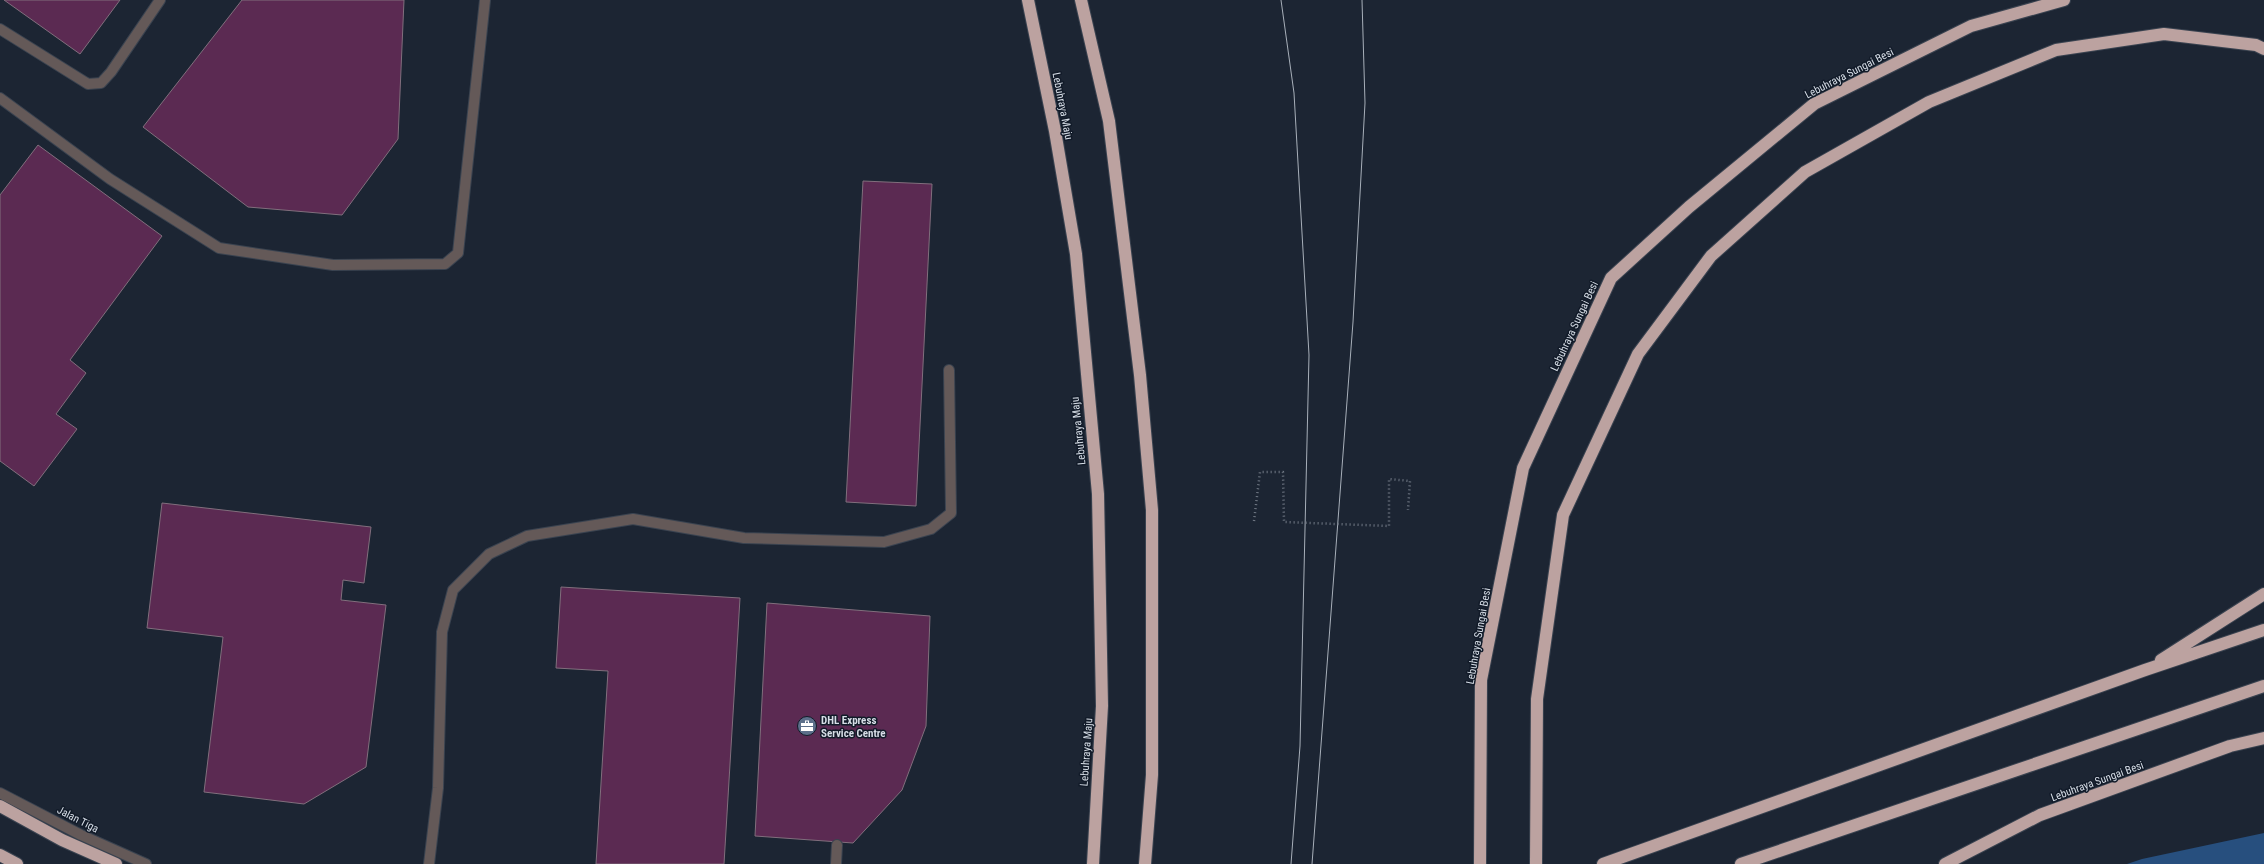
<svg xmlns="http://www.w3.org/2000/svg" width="2264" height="864" font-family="'Roboto Condensed',sans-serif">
<rect width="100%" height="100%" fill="#1c2533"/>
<!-- water -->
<path fill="#274f7e" d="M2264 833V864H2127L2142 859Z"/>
<!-- building -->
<path fill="#5b2a52" stroke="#816f7d" d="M4 0H120L80 54Z
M242 0H404L398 139 342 215 248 207 143 127Z
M38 145 162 236 70 360 86 373 56 414 77 429 34 486 0 461V195Z
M863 181 932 184 916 506 846 502Z
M162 503 371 527 364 583 343 580 341 600 386 605 366 767 304 804 204 792 223 637 147 628Z
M561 587 740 598 724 864H596L608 671 556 668Z
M767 603 930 616 926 726 902 790 853 843 755 836Z"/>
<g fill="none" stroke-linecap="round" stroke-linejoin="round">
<defs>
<path id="service" d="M0 29 88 84 101 83 111 72 160 0
M429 864 438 788 442 632 453 590 489 554 527 536 633 519 744 538 884 542 931 529 951 513 949 370
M836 864 837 845"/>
<path id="minor" d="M0 98 110 179 219 248 333 265 445 264 458 253 485 0
M0 793 81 835 146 864"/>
<path id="motorway" d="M1028 0 1055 131 1076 254 1098 494 1102 706 1093 864
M1081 0 1109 121 1140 375 1152 510V775L1145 864
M2161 660 2264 594
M0 806 62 840 116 864
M0 855 17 864
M1480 864 1481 680 1523 468 1611 278 1689 207 1814 104 1971 26 2064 0
M1536 864 1537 699 1563 515 1638 354 1711 256 1805 172 1929 102 2056 50 2164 34 2256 45 2264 49
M1603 864 2145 670 2264 630
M1741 864 2264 686
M1945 864 2040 815 2230 746 2264 738"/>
</defs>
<!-- service casing -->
<use href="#service" stroke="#3a4350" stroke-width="12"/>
<!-- minor casing -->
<use href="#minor" stroke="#3a4350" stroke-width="12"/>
<!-- motorway casing -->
<use href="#motorway" stroke="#3a4350" stroke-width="14"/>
<!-- service -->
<use href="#service" stroke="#645958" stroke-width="10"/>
<!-- minor -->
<use href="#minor" stroke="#645958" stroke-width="10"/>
<!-- motorway -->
<use href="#motorway" stroke="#bca2a0" stroke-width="12"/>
<!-- tram -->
<path stroke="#a8b0ba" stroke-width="1" d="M1281 0 1294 93 1309 355 1300 746 1291 864
M1312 864 1353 322 1365 103 1362 0"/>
<!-- path-bridge -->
<path stroke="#727a86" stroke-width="2.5" stroke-dasharray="1 3" stroke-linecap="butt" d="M1254 521 1260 472H1283L1284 522 1389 526V479L1410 481 1408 510"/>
</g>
<!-- icons -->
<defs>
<symbol id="office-disc" viewBox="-11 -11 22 22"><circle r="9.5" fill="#5c6f8a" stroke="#121b29"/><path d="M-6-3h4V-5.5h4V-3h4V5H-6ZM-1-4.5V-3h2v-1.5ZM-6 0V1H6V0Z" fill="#fff"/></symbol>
</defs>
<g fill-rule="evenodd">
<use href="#office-disc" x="796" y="715" width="22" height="22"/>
</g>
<g text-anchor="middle" stroke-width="3" stroke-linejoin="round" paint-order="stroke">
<!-- street labels -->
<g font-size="11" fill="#d7dee7" stroke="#121b29">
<text transform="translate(1849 73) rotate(-27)" y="4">Lebuhraya Sungai Besi</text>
<text transform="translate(1063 106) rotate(79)" y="4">Lebuhraya Maju</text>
<text transform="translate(1574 326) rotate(-65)" y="4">Lebuhraya Sungai Besi</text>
<text transform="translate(1078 431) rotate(-96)" y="4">Lebuhraya Maju</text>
<text transform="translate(1478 636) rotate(-80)" y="4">Lebuhraya Sungai Besi</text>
<text transform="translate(1086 752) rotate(-86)" y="4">Lebuhraya Maju</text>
<text transform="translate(2097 781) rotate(-20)" y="4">Lebuhraya Sungai Besi</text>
<text transform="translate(78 819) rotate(27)" y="4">Jalan Tiga</text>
</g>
<!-- poi labels -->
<g font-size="11" font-weight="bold" fill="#d7dee7" stroke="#121b29" text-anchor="start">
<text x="821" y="724">DHL Express<tspan x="821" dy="13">Service Centre</tspan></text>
</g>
</g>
</svg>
